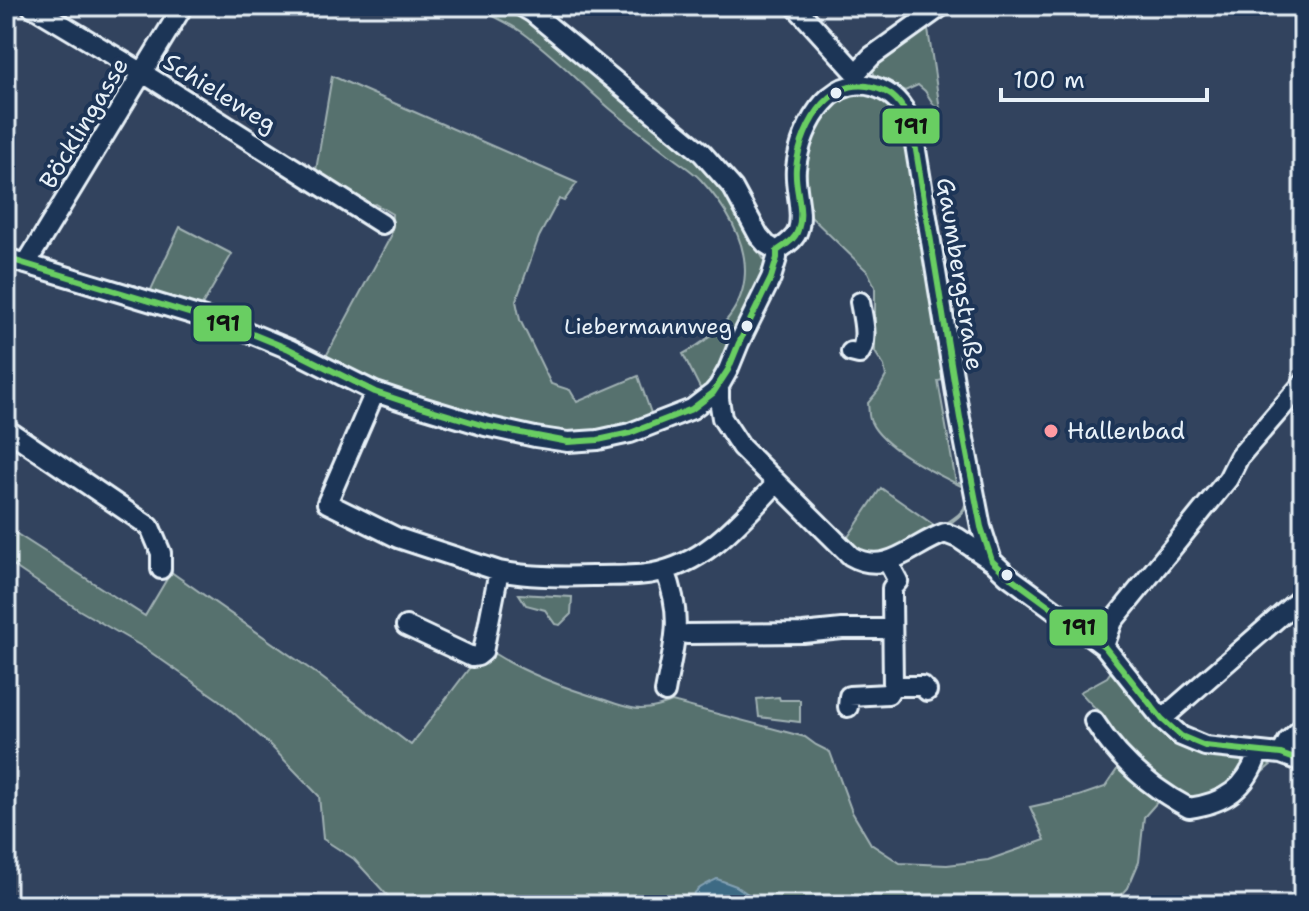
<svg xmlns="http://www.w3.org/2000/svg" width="1309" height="911" font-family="'Shantell Sans',sans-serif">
<rect width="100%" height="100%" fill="#32435e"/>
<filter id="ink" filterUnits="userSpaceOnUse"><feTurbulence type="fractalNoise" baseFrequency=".0125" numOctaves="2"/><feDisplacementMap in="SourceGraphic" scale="16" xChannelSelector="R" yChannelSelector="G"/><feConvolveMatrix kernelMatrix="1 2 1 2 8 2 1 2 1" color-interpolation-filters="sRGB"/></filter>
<g filter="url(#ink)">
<!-- green -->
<path fill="#57716e" stroke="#a0b1b3" stroke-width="2" d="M473 6H504L518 15 696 160 725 190 764 260V272L727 359 703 394 683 354C766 309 759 244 701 180 693 171 681 164 672 157 653 142 633 127 614 112 583 86 554 55 522 32 507 22 489 14 473 6Z
M927 23 941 116 925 91 918 85 905 91 875 76 872 69 875 62Z
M332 76 577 183 564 201 559 199 539 237 516 301 520 320 551 384 570 390 577 402 638 376 653 419 626 427 567 436 498 423 378 385 324 360 391 236 392 214 375 204 365 207 315 176Z
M850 92 877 93 901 113 948 379 938 381 956 483 968 482C969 503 970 509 952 522H948C965 511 968 507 965 488 939 475 883 449 871 422 868 417 869 409 868 403L878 391 886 376 884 366 875 352V287L868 272 808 214 805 195 803 159 822 115Z
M180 227 232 254 200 309 149 294Z
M881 488 938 528 894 553 868 557 849 546 848 537Z
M6 527 145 616 171 572 317 674 411 745 474 662 490 651C526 674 564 688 605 700 616 704 630 709 641 709 653 709 661 706 672 702L805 737 816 745 830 752 852 812 871 844 900 863 947 865 988 860 1045 840 1030 807 1079 796 1105 787 1118 768 1107 731 1098 711 1080 692 1107 677 1115 666 1157 719 1274 762 1237 794 1159 800 1144 817 1139 862 1128 888 1113 905H396L354 859 323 839 319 796 269 744 219 700 143 647 79 610 6 561Z
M519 594 572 597 571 614 560 625 555 624 545 610 526 605Z
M779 697 780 700H800V722L759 717 757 699Z"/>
<!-- water -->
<path fill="#3e6a84" stroke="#82a0b2" stroke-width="2" d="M717 879 736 886 764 905H688C694 889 702 886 717 879Z"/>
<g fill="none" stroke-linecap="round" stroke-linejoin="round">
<defs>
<path id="minor" d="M31 6 143 73 382 224
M521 6 533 13 702 153 733 188 759 236 766 244 777 251
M795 6 856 73
M856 73 872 56 942 6
M777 251C785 245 795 240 798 230 804 213 794 187 796 169 800 125 835 63 886 92 902 101 908 115 913 132L960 418 981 527 992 561 1007 575 1104 646 1162 719 1181 736 1205 746 1281 754 1303 762
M6 258 238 328 289 349 375 392 405 402 485 426 535 437 568 442 598 440 630 433 692 409 713 393 719 386 728 370 739 343 771 278 777 258V251
M26 264 183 6
M851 352 859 354C869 340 863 319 860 302
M719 386V399L722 418 741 447 851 556C887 577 912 544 945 533L958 538 992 561
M375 392 327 503 398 538 499 571C529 577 561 577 592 576 612 575 634 577 653 573 707 563 740 521 776 484
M6 429 150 527 161 553V569
M406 626 472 657 478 656 483 652 499 571
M687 634 803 633 842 629H892
M1104 646 1113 621 1228 479 1239 457 1303 383
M893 686H922L927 691
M665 692C674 643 684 619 665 570
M848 707 849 696 888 694 893 686 892 595V588L898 581 888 562
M1162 719 1303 596
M1094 721C1118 759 1149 787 1189 808 1225 803 1247 788 1258 753
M1281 754 1288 741 1303 727"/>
</defs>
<!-- minor casing -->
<use href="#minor" stroke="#e8f1f8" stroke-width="24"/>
<!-- minor -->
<use href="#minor" stroke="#1d3557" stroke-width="18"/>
<defs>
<path id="bus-1" d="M777 251C785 245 795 240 798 230 805 210 794 188 796 168 801 124 834 66 886 92 902 100 908 117 913 132L960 418 981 527 992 561 1007 575 1104 646 1162 719 1181 736 1205 746 1281 754 1303 762
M6 258 238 328 289 349 375 392 405 402 485 426 568 442 598 440 630 433 692 409 713 393 728 370 739 343 771 278 777 258V251"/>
</defs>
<!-- bus-1 casing -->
<use href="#bus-1" stroke="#1d3557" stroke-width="12"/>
<!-- bus-1 -->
<use href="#bus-1" stroke="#69ce62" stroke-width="6"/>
</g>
</g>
<!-- markers -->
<g fill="#e8f1f8" stroke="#1d3557" stroke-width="3">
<circle cx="836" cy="93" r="7"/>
<circle cx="747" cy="326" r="7"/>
<circle cx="1007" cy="575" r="7"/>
</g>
<circle fill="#ff9aa2" stroke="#1d3557" stroke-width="3" cx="1051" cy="431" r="8"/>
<g text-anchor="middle" stroke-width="8" stroke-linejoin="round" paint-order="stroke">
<!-- bus labels -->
<g font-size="22" fill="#e8f1f8" stroke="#1d3557" text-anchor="end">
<text x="732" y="334">Liebermannweg</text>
</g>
<!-- street labels -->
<g font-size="24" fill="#e8f1f8" stroke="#1d3557">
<text transform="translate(220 93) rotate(32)" y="8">Schieleweg</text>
<text transform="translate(84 123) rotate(-59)" y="8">Böcklingasse</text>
<text transform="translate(960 274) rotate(81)" y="8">Gaumbergstraße</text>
</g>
<!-- poi labels -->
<g font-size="24" fill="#e8f1f8" stroke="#1d3557" text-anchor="start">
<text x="1067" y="439">Hallenbad</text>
</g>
</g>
<g stroke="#1d3557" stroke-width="3">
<rect x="881" y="107" width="60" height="38" rx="8" fill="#69ce62"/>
<rect x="192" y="304" width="61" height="39" rx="8" fill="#69ce62"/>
<rect x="1048" y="608" width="61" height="39" rx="8" fill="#69ce62"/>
</g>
<g font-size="22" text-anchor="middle" font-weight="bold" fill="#111">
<text x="911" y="134">191</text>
<text x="223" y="331">191</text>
<text x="1079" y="635">191</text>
</g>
<!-- margin -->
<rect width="1309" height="911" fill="none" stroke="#1d3557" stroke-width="32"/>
<rect x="16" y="16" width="1277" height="879" fill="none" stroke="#e8f1f8" stroke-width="3" filter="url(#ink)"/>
<!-- scale -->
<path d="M1001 88v12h206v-12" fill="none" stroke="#e8f1f8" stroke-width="4"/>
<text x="1013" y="88" font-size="24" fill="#e8f1f8" stroke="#1d3557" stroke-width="6" paint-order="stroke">100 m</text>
</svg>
